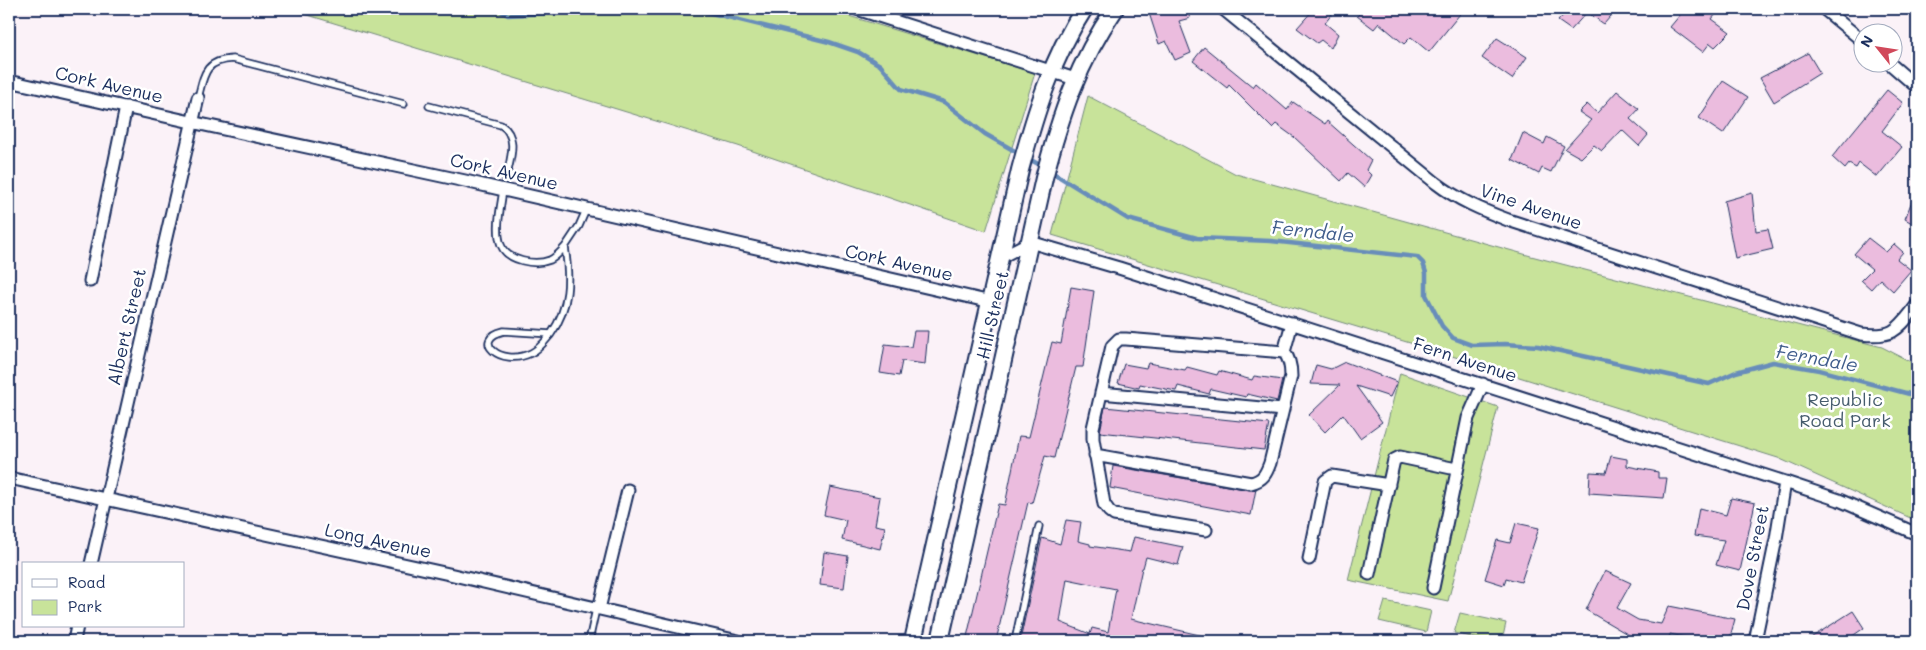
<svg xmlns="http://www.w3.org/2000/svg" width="1926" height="650" font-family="Mali,sans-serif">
<rect width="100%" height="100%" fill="#fbf2f8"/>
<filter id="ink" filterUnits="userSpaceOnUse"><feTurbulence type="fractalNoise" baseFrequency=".02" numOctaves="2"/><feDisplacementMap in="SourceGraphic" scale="10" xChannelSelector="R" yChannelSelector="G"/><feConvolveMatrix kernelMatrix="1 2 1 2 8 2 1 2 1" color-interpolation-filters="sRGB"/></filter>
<g filter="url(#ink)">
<!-- green -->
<path fill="#c8e39a" stroke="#72897c" d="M288 9H826L1035 73 986 231 738 146Z
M1088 96 1236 174 1531 256 1882 347 1917 365V521L1778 458 1420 346 1052 235Z
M1400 373 1498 407 1448 601 1348 580Z
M1385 601 1431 611 1426 632 1379 621Z
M1460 613 1506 623 1502 641H1489L1454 633Z"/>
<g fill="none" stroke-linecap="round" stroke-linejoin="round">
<!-- stream -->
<path stroke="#688dba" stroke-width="4.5" d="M497 9 508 15 566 12 581 9
M695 9 829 42 858 52 880 65 901 89 944 102 985 134 1020 154
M1027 158 1044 167
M1050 171 1128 219 1197 238 1271 241 1417 257 1423 263 1426 273V295L1442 326 1453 338 1472 345 1505 344 1538 346 1709 384 1736 372 1773 362 1819 370 1917 396"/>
</g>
<!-- building -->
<path fill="#ebbcde" stroke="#1b2f5e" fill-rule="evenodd" d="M1159 9H1186L1190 18 1179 21 1191 53 1175 60 1166 41 1159 44 1149 13Z
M1314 9H1336L1325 23 1338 34 1331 48 1321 40 1317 43 1297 28Z
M1364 9H1464L1429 52 1411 37 1404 44 1379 23 1374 29 1357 16Z
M1569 9H1617L1604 24 1587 12 1571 30 1558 21Z
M1685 9H1720L1712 19 1730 32 1715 47 1710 43 1703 52 1670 27Z
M1497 38 1527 57 1512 79 1482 58Z
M1204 47 1253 87 1256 83 1287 110 1293 102 1325 124 1327 121 1371 160 1366 170 1371 175 1364 187 1348 173 1341 181 1294 137 1276 124 1272 128 1229 85 1227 88 1193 61Z
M1808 53 1820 73 1774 102 1760 78Z
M1723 81 1748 97 1723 134 1699 118Z
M1887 90 1903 103 1882 131 1902 147 1877 177 1859 163 1856 168 1849 164 1845 169 1832 157Z
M1617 91 1639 109 1630 119 1648 135 1639 146 1622 130 1602 151 1594 145 1581 158 1565 149 1591 120 1579 112 1587 104 1597 113Z
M1523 133 1544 144 1547 137 1564 146 1551 172 1542 168 1539 174 1512 160Z
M1916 190H1917V226L1905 219Z
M1752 193 1756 231 1768 229 1773 249 1735 258 1724 201Z
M1868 238 1886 252 1894 244 1903 252 1897 259 1911 270 1893 291 1880 279 1871 289 1861 280 1872 269 1854 254Z
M1071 287 1094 291 1083 367H1076L1054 458 1045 456 1032 503 1028 502 996 641H966L998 504 1005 505 1019 436 1029 437 1052 342 1061 344Z
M914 331H928L925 364 902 361 899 376 880 373 885 344 911 347Z
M1345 362 1397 382 1390 397 1356 386 1382 422 1360 438 1343 414 1325 432 1309 415 1340 385 1311 384 1316 365 1331 369Z
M1148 363 1185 370 1187 367 1217 375 1219 371 1252 380 1254 376 1282 380 1277 401 1247 394 1246 397 1211 389 1209 394 1178 386 1176 391 1140 384 1139 388 1118 383 1124 364 1146 368Z
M1105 407 1269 424 1264 450 1100 432Z
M1611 456 1627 459V466L1658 472V478H1667L1664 498 1589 493 1590 472 1606 473Z
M1113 466 1250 490 1256 489 1251 515 1110 488Z
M830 487 880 497 875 525 885 527 880 549 842 540 846 520 824 515Z
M1731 498 1755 503 1740 571 1716 565 1724 540 1694 536 1699 508 1726 515Z
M1066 520 1081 522 1078 541 1090 544V546L1130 552 1134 537 1183 547 1178 565 1146 557 1143 568H1142L1131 619 1208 637V641H1020L1042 538 1060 544ZM1067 579 1116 589 1108 632 1092 628 1090 634 1060 622Z
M1516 523 1539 528 1521 582 1506 578 1504 585 1485 579 1497 540 1510 543Z
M824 552 848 556 844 588 820 585Z
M1605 571 1631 583 1617 608 1638 620 1661 624 1669 606 1735 619 1729 641H1704L1670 634 1669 641 1633 640 1634 638 1586 610Z
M1853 611 1864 628 1851 637 1853 641H1806Z"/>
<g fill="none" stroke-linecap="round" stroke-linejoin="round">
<defs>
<path id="lane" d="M198 98C204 74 205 60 233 59L404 104
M429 106 501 125C520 137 509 162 506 180
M503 190C501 206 495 229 501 245 507 261 535 266 550 260 556 257 560 252 565 247
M551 334C545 341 540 349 531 353 500 368 470 339 504 331L551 334C570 307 570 279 565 247L579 226 586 210
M589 641 596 609
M1015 641 1039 526"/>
<path id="street" d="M857 9 1075 79
M1223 9 1436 183C1458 200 1482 210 1508 220L1861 334C1895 338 1898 329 1917 305
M1824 9 1864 42
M1888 62 1917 87
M9 81 191 122 465 181 991 302
M1001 257 1030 242 1119 268 1785 482 1839 500 1917 534
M90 281 126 107
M1284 352 1292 323
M1101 393 1282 410
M1095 455 1251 483C1263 480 1266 474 1270 463L1291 376C1291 367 1290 359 1284 352L1126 339H1119L1112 346 1093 428V439L1104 504 1109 511 1114 515 1206 530
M9 478 449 574 738 641
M1309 559 1325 481 1332 476 1389 485
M91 564 198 98
M1369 574 1394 460 1400 457 1456 469
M1433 588 1468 418 1483 384
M599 609 628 490
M74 641 77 626
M1755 641 1776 539 1785 482"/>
<path id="secondary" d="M913 641 1020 170C1035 114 1052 58 1084 9
M940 641 1044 178C1060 117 1078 62 1115 9"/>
</defs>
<!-- lane casing -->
<use href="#lane" stroke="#1b2f5e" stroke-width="9"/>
<!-- street casing -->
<use href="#street" stroke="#1b2f5e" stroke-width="15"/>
<!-- secondary casing -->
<use href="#secondary" stroke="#1b2f5e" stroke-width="20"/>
<!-- lane -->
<use href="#lane" stroke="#fff" stroke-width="5.5"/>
<!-- street -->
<use href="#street" stroke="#fff" stroke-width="11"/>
<!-- secondary -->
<use href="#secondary" stroke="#fff" stroke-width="16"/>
</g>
</g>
<g text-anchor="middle" stroke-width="5" stroke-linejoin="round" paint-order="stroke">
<!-- street labels -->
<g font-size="18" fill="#1b2f5e" stroke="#fff">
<text transform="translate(109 85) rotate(13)" y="6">Cork Avenue</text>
<text transform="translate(504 172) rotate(13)" y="6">Cork Avenue</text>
<text transform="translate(1531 207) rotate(19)" y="6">Vine Avenue</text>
<text transform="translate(899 263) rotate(13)" y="6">Cork Avenue</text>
<text transform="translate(993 315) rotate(-77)" y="6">Hill Street</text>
<text transform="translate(127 327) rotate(-77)" y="6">Albert Street</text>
<text transform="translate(1465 360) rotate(18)" y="6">Fern Avenue</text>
<text transform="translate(378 541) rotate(12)" y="6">Long Avenue</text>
<text transform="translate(1753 558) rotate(-79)" y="6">Dove Street</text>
</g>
<!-- park labels -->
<g font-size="18" fill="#465c6d" stroke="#fff">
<text x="1845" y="406">Republic<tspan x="1845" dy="21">Road Park</tspan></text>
</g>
<!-- water labels -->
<g font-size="19" font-style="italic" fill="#415e8c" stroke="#fff">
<text transform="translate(1313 231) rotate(6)" y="7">Ferndale</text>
<text transform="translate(1817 358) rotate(10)" y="7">Ferndale</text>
</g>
</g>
<!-- margin -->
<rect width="1926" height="650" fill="none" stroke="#fff" stroke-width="30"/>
<rect x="15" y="15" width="1896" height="620" fill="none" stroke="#1b2f5e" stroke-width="2" filter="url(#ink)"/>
<!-- legend -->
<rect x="22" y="562" width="162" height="65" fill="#ffffff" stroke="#a4acbf"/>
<rect x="32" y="579" width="25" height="8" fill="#ffffff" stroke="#a4acbf"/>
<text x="68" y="588" font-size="15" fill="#1b2f5e">Road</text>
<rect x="32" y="600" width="25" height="15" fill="#c8e39a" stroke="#a4acbf"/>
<text x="68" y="612" font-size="15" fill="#1b2f5e">Park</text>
<!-- north arrow -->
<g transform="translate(1878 48) rotate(300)"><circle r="24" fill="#ffffff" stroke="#a4acbf"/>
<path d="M0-4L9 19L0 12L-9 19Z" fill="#d1495b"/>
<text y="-8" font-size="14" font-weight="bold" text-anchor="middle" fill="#1b2f5e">N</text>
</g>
</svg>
